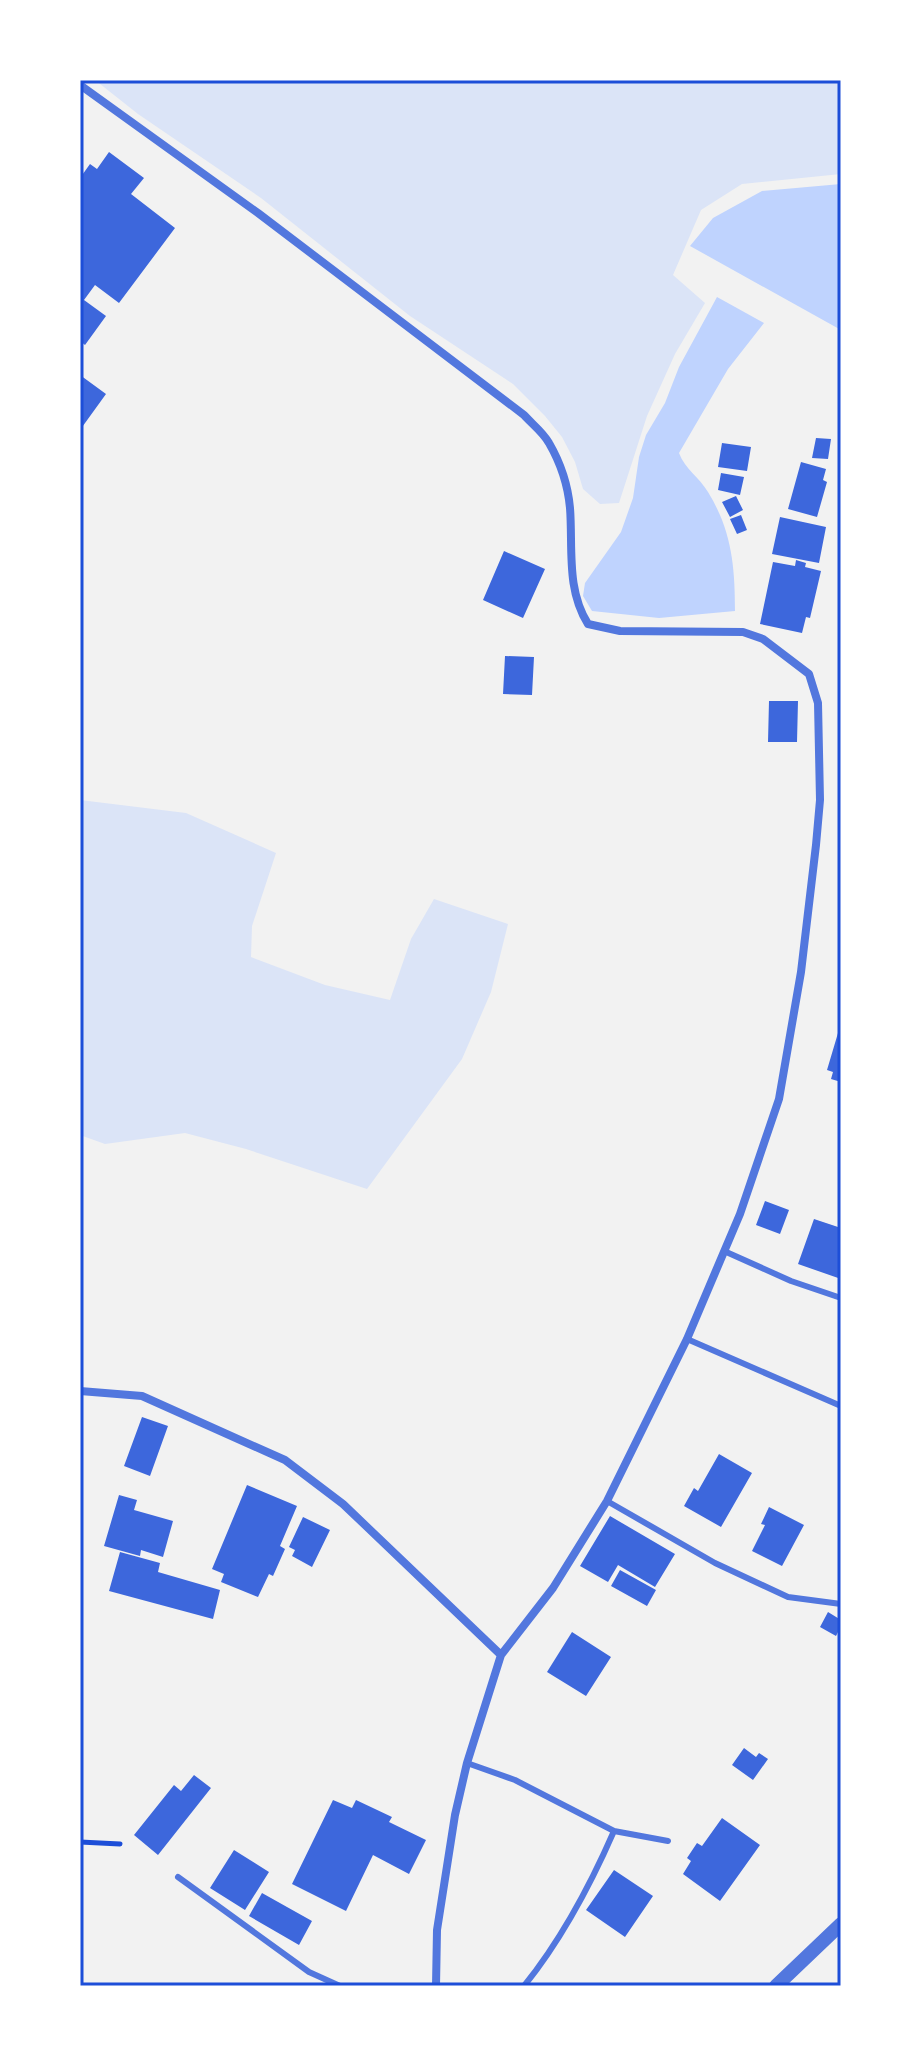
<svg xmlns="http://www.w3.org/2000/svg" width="921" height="2066" font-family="Manrope,sans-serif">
<rect width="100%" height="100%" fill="#f2f2f2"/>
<!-- green -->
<path fill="#dbe4f7" d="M95 80H841V174L742 184 701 210 673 275 705 303 675 354 647 416 619 503 600 504 583 489 575 462 562 437 545 416 513 384 410 316 261 198 138 114Z
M80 800 186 813 276 853 252 926 251 957 325 985 390 1000 411 939 434 899 508 924 491 992 462 1059 367 1189 246 1149 185 1133 105 1144 80 1135Z"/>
<!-- water -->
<path fill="#bfd3fe" d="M841 184V330L690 246 713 218 762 191Z
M717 297 764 323 728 369 679 453C685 469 699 477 708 492 732 531 735 567 735 611L659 618 592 611 583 596 585 583 621 532 633 498 639 457 646 435 665 403 679 367Z"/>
<!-- building -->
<path fill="#3d67dc" d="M109 152 144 178 131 194 175 228 119 303 95 285 84 300 106 316 85 345 80 341V178L90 164 97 169Z
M80 375 106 394 80 430Z
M816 438 831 439 828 459 812 458Z
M722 443 751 447 747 471 718 467Z
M801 462 826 469 823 480 827 482 817 517 788 509Z
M721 473 744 477 740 495 718 490Z
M736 496 743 510 730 517 722 502Z
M741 515 747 530 737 534 730 519Z
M780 517 826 527 819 563 772 554Z
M504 551 545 569 523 618 483 600Z
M796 560 806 563 805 567 821 571 810 618 806 617 802 633 760 624 773 562 795 566Z
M505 656 534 657 532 695 503 694Z
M769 701H798L797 742H768Z
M838 1033 841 1034V1082L831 1079 833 1072 827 1070Z
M765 1201 789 1210 780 1234 756 1225Z
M814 1219 841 1228V1279L798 1264Z
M142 1417 168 1426 150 1476 124 1466Z
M719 1454 752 1473 721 1527 684 1506 694 1488 698 1491Z
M247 1485 297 1506 280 1546 285 1549 273 1576 269 1574 258 1597 221 1582 224 1574 212 1569Z
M119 1495 137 1500 134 1510 173 1521 163 1557 141 1550 140 1556 104 1546Z
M769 1507 804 1525 782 1566 752 1551 765 1525 761 1524Z
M610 1516 675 1554 655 1587 618 1565 608 1582 580 1566Z
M303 1517 330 1530 312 1567 292 1556 295 1550 289 1547Z
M120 1552 160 1563 158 1572 220 1590 213 1619 109 1591Z
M620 1570 656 1590 647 1606 611 1586Z
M828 1612 841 1620V1626L836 1636 820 1627Z
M572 1632 611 1657 586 1696 547 1672Z
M744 1748 756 1757 759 1753 768 1759 753 1780 732 1765Z
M194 1775 211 1788 158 1855 134 1835 174 1785 181 1791Z
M333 1800 352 1808 356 1800 392 1817 389 1822 426 1840 409 1874 373 1855 346 1911 292 1884Z
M722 1818 760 1845 720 1901 683 1874 691 1861 687 1858 697 1843 702 1846Z
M234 1850 269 1872 245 1910 210 1888Z
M614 1870 653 1896 625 1937 586 1910Z
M262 1893 312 1921 299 1945 249 1916Z"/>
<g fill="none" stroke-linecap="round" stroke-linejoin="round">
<!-- path -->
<path stroke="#1d4ed8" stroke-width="5" d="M80 1842 120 1844"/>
<!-- service -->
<path stroke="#5277de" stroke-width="6" d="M724 1251 791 1281 841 1298
M687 1339 841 1406
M607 1501 715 1563 788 1597 841 1604
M467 1763 515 1780 614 1831 668 1841
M178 1877 309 1972 340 1986
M524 1986C562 1939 590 1886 614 1831"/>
<!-- minor -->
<path stroke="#5277de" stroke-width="8" d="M80 85 258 213 524 415C532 424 543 432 549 443 560 462 568 486 570 508 573 548 566 589 588 624L620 631 743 632 763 639 809 674 818 703 820 800 816 845 801 972 779 1099 740 1214 687 1339 607 1501 553 1588 501 1655 467 1763 455 1815 437 1930 436 1986
M80 1391 142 1396 285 1460 343 1504 501 1655"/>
<!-- tertiary -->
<path stroke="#5277de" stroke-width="14" d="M776 1986 841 1924"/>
</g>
<!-- border -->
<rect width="921" height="2066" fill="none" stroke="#ffffff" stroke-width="164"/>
<rect x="82" y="82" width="757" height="1902" fill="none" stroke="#1d4ed8" stroke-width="3"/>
</svg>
